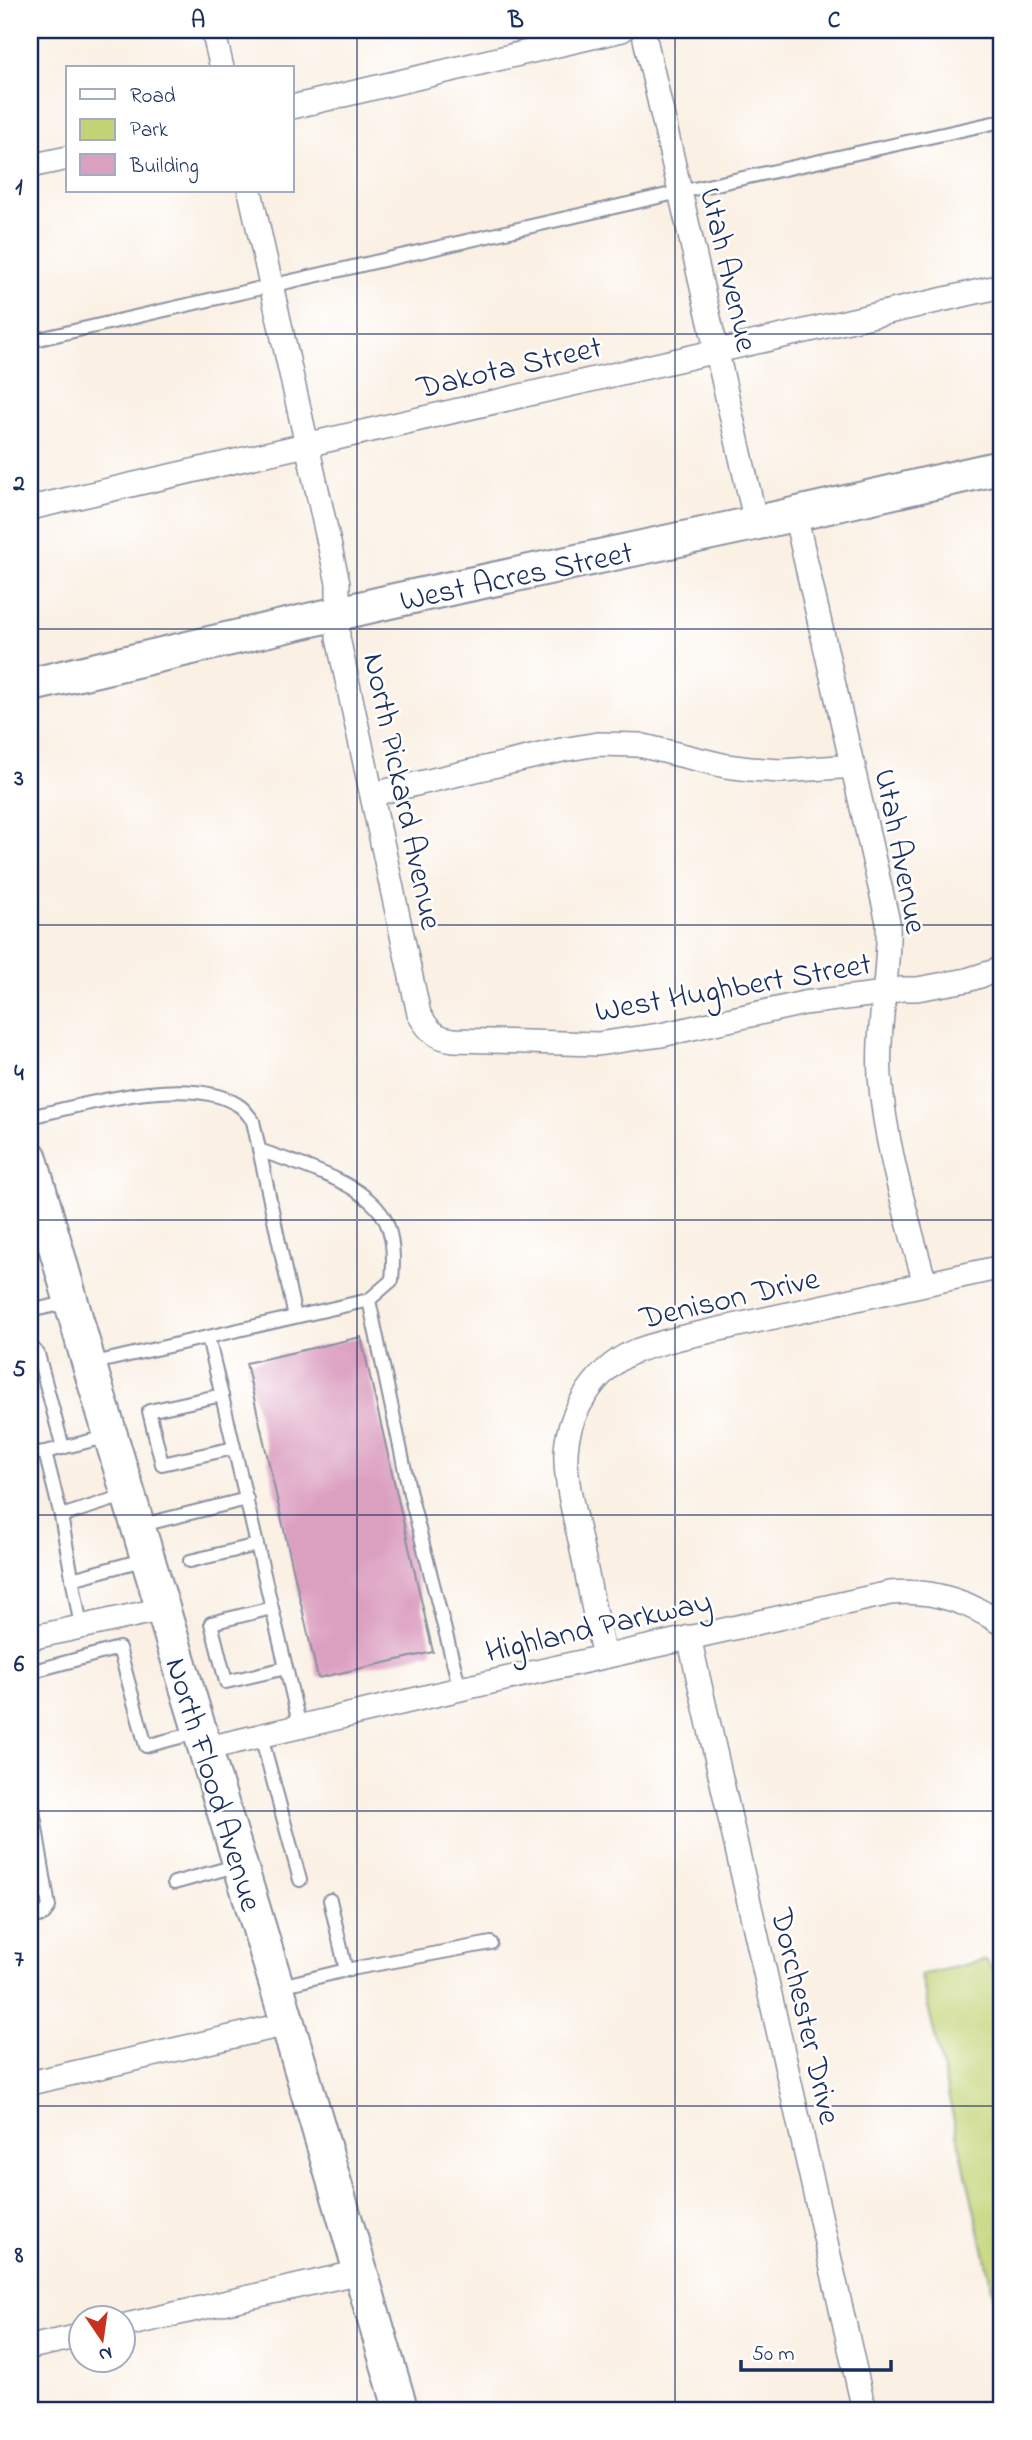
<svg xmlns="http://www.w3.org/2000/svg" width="1032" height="2440" font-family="'Indie Flower',sans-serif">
<rect width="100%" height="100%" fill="#fff"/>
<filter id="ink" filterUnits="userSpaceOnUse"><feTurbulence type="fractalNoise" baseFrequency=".0143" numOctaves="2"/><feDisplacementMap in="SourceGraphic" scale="14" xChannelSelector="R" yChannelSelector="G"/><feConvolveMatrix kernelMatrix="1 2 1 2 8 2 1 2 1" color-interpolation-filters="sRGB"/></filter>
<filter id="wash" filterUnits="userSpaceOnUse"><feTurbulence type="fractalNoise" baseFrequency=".00686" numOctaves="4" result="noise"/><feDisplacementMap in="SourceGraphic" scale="28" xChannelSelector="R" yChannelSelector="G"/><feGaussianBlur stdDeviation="1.57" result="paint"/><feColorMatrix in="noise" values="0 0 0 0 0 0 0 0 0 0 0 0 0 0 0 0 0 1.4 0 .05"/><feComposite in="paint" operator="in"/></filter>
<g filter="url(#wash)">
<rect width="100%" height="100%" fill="#faf0e3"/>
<!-- green -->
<path fill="#c3d477" stroke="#6f826a" stroke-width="2" d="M986 1960 1002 1983V2332L921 1975Z"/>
<g id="blocks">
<!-- building -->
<path fill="#db9fc0" d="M361 1337 433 1652 318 1678 246 1363Z"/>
</g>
</g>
<g filter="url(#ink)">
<use href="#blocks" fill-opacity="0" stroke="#8a90a0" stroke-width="2"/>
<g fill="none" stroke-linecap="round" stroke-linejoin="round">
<defs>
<path id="lane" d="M30 341 680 192 1002 121
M30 1117C82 1105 190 1073 238 1105 244 1108 249 1116 253 1121L295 1317
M259 1150C297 1164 361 1181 383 1216 394 1234 394 1259 392 1280L369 1300
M30 1311 70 1302
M208 1337 300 1727
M30 1345 38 1354 63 1448
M90 1364 369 1300 410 1494 460 1689
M222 1395 149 1411 162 1464 234 1448
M30 1454 45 1452
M61 1516 127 1495
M138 1526 247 1499
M190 1561 257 1545
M72 1579 146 1559
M272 1608 211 1623 226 1682 286 1668
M81 1627 61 1516 45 1452 110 1436
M30 1672 119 1648 146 1746 199 1732
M261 1736 300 1880
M30 1791 49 1907 43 1915 30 1918
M174 1883 239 1865
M330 1900 346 1970
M277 1987 346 1970 491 1943"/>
<path id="street" d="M213 30 222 68
M643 30 756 523
M292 107 622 30
M30 166 68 158
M250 191 338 583V638L419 1014C428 1030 435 1038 454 1040L598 1044 631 1039 661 1035 804 1003 885 993 901 989H917L967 980 1002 969
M30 508 1002 286
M795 514 888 922C890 974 877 1024 880 1076 885 1147 907 1216 925 1284
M373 794 562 750 598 744 639 745 726 766 750 769 781 771 854 766
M689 1637 864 2410
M30 1638 163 1609
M604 1656C595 1618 588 1579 580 1540 574 1514 567 1488 566 1461 564 1418 594 1370 633 1352 648 1346 664 1342 679 1338L1002 1267
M204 1749 460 1689 890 1593C931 1589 968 1601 1002 1624
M30 2083 287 2024
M122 2326 360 2272
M30 2347 80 2336"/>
<path id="secondary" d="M30 685 392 601 756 523 1002 467
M30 1157 89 1364 277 1987 401 2410"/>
</defs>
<!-- lane casing -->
<use href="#lane" stroke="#8a90a0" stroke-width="16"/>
<!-- street casing -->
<use href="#street" stroke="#8a90a0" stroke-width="26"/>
<!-- secondary casing -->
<use href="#secondary" stroke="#8a90a0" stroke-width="37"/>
<!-- lane -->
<use href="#lane" stroke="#fff" stroke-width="12"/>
<!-- street -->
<use href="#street" stroke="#fff" stroke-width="23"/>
<!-- secondary -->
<use href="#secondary" stroke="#fff" stroke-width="33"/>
</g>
</g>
<!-- grid -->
<path fill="none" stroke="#1b2f5e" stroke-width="2" stroke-opacity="0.55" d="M357 30V2410M675 30V2410M30 334H1002M30 629H1002M30 925H1002M30 1220H1002M30 1515H1002M30 1811H1002M30 2106H1002"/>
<g text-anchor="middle" stroke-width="5" stroke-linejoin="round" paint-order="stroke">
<!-- street labels -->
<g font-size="32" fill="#1b2f5e" stroke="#fff">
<text transform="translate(730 269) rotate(77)" y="11">Utah Avenue</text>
<text transform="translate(509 366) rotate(-13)" y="11">Dakota Street</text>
<text transform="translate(516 575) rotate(-12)" y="11">West Acres Street</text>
<text transform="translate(404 791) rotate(78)" y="11">North Pickard Avenue</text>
<text transform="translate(902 851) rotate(79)" y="11">Utah Avenue</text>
<text transform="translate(733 986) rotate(-10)" y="11">West Hughbert Street</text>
<text transform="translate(729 1297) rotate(-13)" y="11">Denison Drive</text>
<text transform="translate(598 1625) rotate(-13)" y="11">Highland Parkway</text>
<text transform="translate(215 1784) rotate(73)" y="11">North Flood Avenue</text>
<text transform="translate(807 2016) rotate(77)" y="11">Dorchester Drive</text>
</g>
</g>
<!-- margin -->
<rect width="1032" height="2440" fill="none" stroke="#fff" stroke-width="77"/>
<!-- legend -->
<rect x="66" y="66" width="228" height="126" fill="#ffffff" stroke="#a4acbf" stroke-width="2"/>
<rect x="80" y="89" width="35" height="10" fill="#ffffff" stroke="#a4acbf" stroke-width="2"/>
<text x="130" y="102" font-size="21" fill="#1b2f5e">Road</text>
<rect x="80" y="119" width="35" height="21" fill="#c3d477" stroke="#a4acbf" stroke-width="2"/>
<text x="130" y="136" font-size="21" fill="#1b2f5e">Park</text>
<rect x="80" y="154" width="35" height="21" fill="#db9fc0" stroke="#a4acbf" stroke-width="2"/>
<text x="130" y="172" font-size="21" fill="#1b2f5e">Building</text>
<!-- north arrow -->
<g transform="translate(102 2339) rotate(167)"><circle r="33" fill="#ffffff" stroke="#a4acbf" stroke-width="2"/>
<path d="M0-5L12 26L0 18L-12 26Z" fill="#c8321e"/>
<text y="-10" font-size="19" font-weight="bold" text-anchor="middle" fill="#1b2f5e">N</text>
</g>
<!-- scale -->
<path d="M741 2360v10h150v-10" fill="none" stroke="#1b2f5e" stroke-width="3.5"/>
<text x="752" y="2360" font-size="21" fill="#1b2f5e" stroke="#ffffff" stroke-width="5" paint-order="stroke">50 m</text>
<rect x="38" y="38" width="955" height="2364" fill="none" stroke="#1b2f5e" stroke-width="2.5"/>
<g font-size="23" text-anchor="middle" font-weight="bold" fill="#1b2f5e">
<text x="198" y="27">A</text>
<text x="516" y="27">B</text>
<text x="834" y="27">C</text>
<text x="19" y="194">1</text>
<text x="19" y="490">2</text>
<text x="19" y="785">3</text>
<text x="19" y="1080">4</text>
<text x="19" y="1376">5</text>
<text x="19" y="1671">6</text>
<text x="19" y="1966">7</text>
<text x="19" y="2262">8</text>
</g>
</svg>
